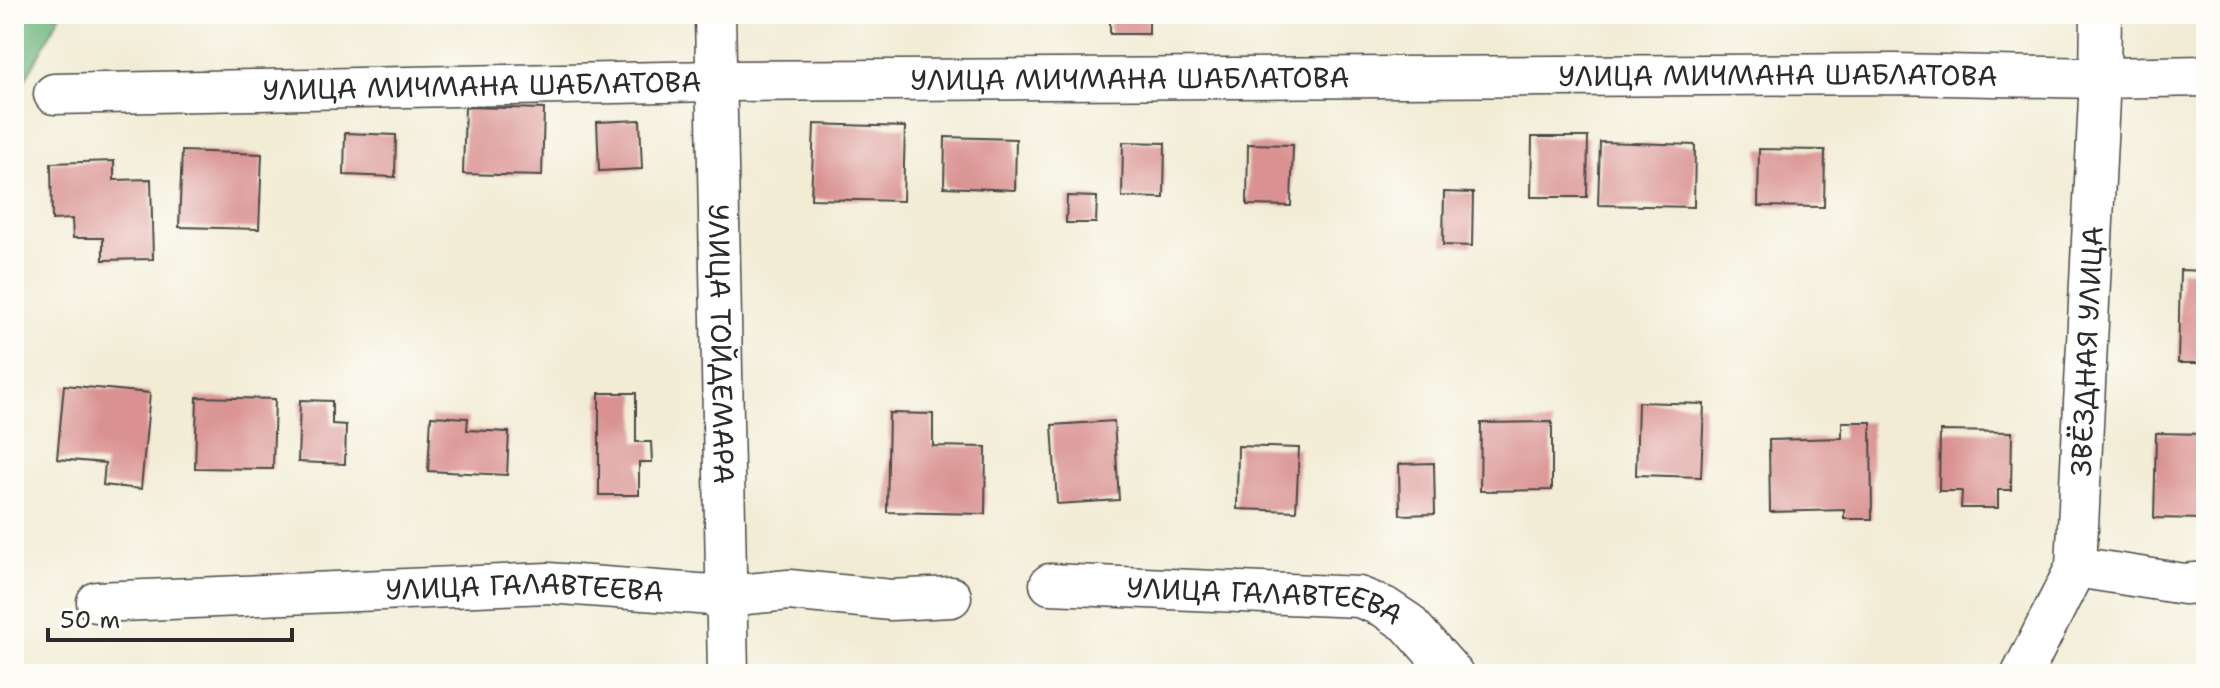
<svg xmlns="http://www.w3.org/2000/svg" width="2220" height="688" font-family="'Shantell Sans',sans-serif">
<rect width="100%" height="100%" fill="#fdfcf7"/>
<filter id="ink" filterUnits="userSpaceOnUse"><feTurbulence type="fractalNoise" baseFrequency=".0125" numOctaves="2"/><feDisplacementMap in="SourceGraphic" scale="16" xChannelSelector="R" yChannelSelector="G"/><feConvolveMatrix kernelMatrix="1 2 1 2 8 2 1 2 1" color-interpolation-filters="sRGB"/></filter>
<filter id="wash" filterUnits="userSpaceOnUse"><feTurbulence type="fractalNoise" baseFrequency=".006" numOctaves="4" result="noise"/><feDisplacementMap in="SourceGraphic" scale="32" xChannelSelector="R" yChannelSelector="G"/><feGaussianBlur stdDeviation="1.8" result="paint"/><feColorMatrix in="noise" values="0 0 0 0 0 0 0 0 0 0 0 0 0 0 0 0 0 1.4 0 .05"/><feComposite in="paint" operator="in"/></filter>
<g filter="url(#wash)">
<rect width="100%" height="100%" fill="#f2ecd5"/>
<!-- forest -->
<path fill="#72b87e" stroke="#4e7254" stroke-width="2" d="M14 14H61L14 100Z"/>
<g id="blocks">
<!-- building -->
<path fill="#d99291" d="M1110 14H1149V34H1110Z
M465 107 544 109 542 176 463 174Z
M640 120 642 169 599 171 597 122Z
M814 124 905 127 903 201 811 199Z
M345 133 396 135 395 177 344 175Z
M945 137 1016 139 1015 190 944 187Z
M1532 137H1588L1587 197H1531Z
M1123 142 1165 143 1164 198 1122 197Z
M1600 142 1695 145 1694 207 1598 205Z
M1248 144 1293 145 1291 206 1247 205Z
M1759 149 1825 150 1824 207 1758 206Z
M182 151 262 154 259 229 179 227Z
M114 161V180L151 179 153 259 103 260V238H73L72 219 52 220 51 163Z
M1444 192 1473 193 1472 246 1443 245Z
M1067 196 1097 197 1096 223H1066Z
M2180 270 2206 271V363H2178Z
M64 385 150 393 141 489 103 485 105 463 57 459Z
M599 393H636V442H651L652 462H639V495H599Z
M197 397 275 399 273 469 195 468Z
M300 400 332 401V424L346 425 345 464 298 462Z
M1638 402 1704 404 1701 477 1636 475Z
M889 413 933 414V446L986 447 985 514 887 512Z
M431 416 468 418 467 430 509 432 507 475 428 471Z
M1114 421 1119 500 1057 504 1052 425Z
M1552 422V490L1480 491 1481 423Z
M1842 422H1871L1872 519H1844V510L1770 512 1769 440 1842 438Z
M1940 431 2012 432 2011 490H1998V508H1961L1962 491H1939Z
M2156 433 2206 434V519L2154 518Z
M1238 446 1299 448 1296 511 1237 509Z
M1434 463 1435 514 1400 515 1399 464Z"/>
</g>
</g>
<g filter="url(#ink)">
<use href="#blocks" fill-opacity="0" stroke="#494844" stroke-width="2"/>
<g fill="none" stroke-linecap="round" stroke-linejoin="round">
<defs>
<g id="minor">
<path id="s1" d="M715 14 728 674"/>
<path id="s2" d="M54 94 716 81 1894 74 2100 78 2206 76"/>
<path d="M2076 567 2184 584 2206 582"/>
<path id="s3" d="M1050 584 1359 597 1384 607 1408 623 1453 674"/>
<path id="s4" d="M97 602 548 583 726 596 789 590 891 600 951 597"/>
<path id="s5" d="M2022 674 2076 567 2100 78 2101 14"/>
</g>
</defs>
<!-- minor casing -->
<use href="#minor" stroke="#494844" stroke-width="43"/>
<!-- minor -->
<use href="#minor" stroke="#fff" stroke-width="40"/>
</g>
</g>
<g text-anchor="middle" stroke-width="8" stroke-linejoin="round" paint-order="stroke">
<!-- street labels -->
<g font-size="28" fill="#2b2b2b" stroke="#fdfcf7">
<text dy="10" stroke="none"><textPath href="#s2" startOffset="1724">УЛИЦА МИЧМАНА ШАБЛАТОВА</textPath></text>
<text dy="10" stroke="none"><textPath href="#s2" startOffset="1076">УЛИЦА МИЧМАНА ШАБЛАТОВА</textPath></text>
<text dy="10" stroke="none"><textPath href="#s2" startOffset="428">УЛИЦА МИЧМАНА ШАБЛАТОВА</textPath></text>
<text dy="10" stroke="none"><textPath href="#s1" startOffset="330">УЛИЦА ТОЙДЕМАРА</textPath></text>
<text dy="10" stroke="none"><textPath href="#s5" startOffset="336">ЗВЁЗДНАЯ УЛИЦА</textPath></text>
<text dy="10" stroke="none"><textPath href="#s4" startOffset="428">УЛИЦА ГАЛАВТЕЕВА</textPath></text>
<text dy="10" stroke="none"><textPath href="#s3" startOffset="216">УЛИЦА ГАЛАВТЕЕВА</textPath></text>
</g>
</g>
<!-- margin -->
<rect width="2220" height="688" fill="none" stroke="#fdfcf7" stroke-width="48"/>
<!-- scale -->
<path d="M48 628v12h244v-12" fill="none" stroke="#2b2b2b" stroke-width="4"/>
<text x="60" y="628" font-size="24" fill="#2b2b2b" stroke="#fdfcf7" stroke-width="6" paint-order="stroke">50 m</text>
</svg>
